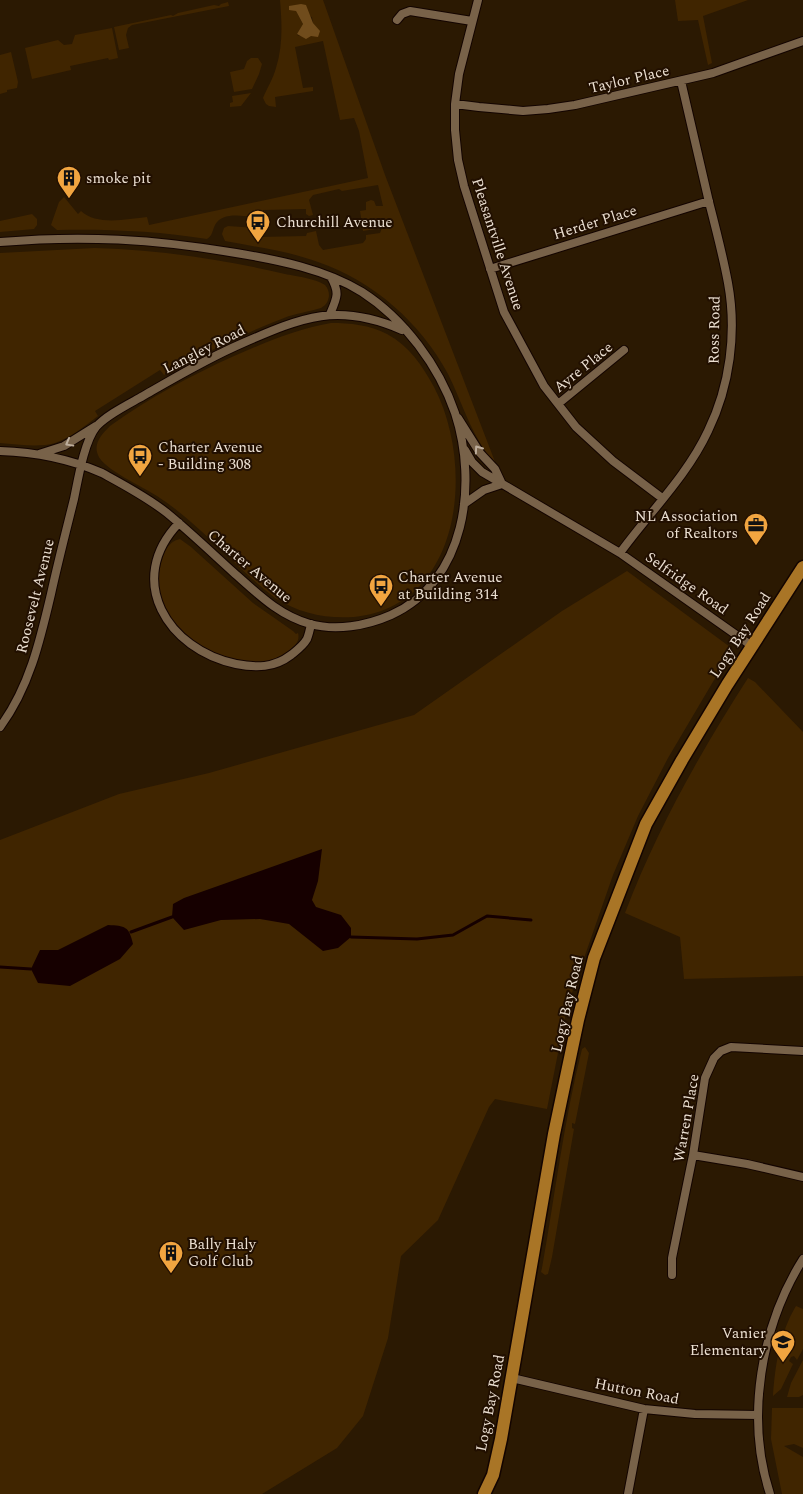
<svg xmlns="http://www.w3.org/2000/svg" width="803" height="1494" font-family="Spectral,serif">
<rect width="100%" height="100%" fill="#2b1902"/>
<!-- green -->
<path fill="#402500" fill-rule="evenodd" d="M280 0H323L385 175 497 467 484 453 486 452C469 428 461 400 448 374 421 323 372 280 318 262 288 251 256 247 225 241L222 234 224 228 228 226 257 228 259 231 260 237 306 236 307 233 316 231 319 245 323 250 363 243 366 239V235L380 233 382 228 363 231 360 211 366 210V202L371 200 374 201 376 206H383L378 185 342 191 339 189 313 195 309 200 313 215 309 216 306 214V209L263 210V216L261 218C247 217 223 210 215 225 212 231 213 235 207 239 157 231 108 229 57 230L51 225 59 202 64 197 78 214 81 211C97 226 127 219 147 217L149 225 368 178 359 131 354 118 340 120 323 41 295 47 303 88 313 87V91L275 97 276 107 269 106 266 104 263 98C267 88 273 79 276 68 283 46 282 23 280 0ZM296 11 312 17 313 23 319 31C311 36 306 38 297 35L303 24Z
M675 0H748L703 16 712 63 708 65 698 20 678 21Z
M228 2 229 6 132 25 128 28 126 35 129 48 119 50 114 27 171 15 173 16 178 13 214 5 219 6 221 4Z
M112 28 118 58 109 60 108 58 70 66 71 70 32 79 25 48 58 40 64 45 72 44 75 35Z
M11 52 18 82 17 88 7 90V92L0 94V55Z
M251 58H258L262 64 259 74 252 89 234 92 230 72 244 69 247 61Z
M251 93 241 106 230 107V103L233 102 232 96Z
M32 214 37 219V225L34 229 0 232V221Z
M95 248C160 250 221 259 285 274 295 276 317 279 325 285 328 288 329 292 329 296 328 302 326 305 321 308 309 312 296 313 284 318 242 334 203 354 164 375L160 370 95 411 98 416C85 426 70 438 55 443 38 448 17 444 0 443V253Z
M331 323C350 323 370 325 387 334 409 346 422 365 434 387 475 465 463 606 354 617 325 619 299 613 275 598 235 567 199 523 157 496 143 487 103 469 98 455 93 443 102 434 110 426 149 398 190 376 234 356 266 342 297 329 331 323Z
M180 539 191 547 253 603 293 631 296 634 298 633C300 640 296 645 291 649 284 654 276 660 268 662 257 665 244 662 234 659 194 649 149 614 160 568 163 556 166 542 180 539Z
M627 571 730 647 727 658 668 758 638 816 613 875 567 1007 547 1109 495 1099 489 1107 438 1220 401 1256 388 1338 363 1416 337 1448 262 1494H0V840L119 794 209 773 414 715 562 611Z
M748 678 755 682 803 732V976L684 979 680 937 625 913C657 829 700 753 748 678Z
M585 1047 589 1053 575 1124 572 1123V1128L574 1129 552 1257 548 1274 545 1275 541 1272 542 1268C555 1195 564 1120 582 1049Z
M796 1306 803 1309V1349L797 1360 794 1356 791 1357 789 1361 793 1364 781 1389 773 1396C775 1366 780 1332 796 1306Z
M803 1360V1395L799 1397H787L791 1383Z
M772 1408H803V1448L794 1444 784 1446 803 1457V1494H782L771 1439Z"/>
<!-- forest -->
<path fill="#704c1c" d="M301 4 306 5 313 23 320 31 318 37 311 36 306 39 297 34 303 24 296 11 289 10V6Z"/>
<!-- water -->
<path fill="#160000" d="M322 849 318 881 312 900 316 907 341 915 351 928V937L338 948 323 951 289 924 260 919 221 920 184 930 172 917 173 904 184 898Z
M108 925C125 926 129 926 133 944L120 959 70 986 38 983 31 969 40 950H58Z"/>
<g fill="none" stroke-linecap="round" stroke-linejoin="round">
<!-- stream -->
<path stroke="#160000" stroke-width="3" d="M131 932 172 917
M351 937 417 939 453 935 487 916 531 920
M0 967 31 969"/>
<defs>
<path id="minor" d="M478 0 459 74 455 104V130L458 160 464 186 504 312 544 386 576 427 613 461 662 498
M397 20 402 14 410 11 472 21
M455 104 479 107 523 111 548 109 575 105 713 73 803 41
M0 242C83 235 154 239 236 253 278 260 325 269 362 292 404 319 439 366 455 413 478 484 466 581 391 615 366 626 336 631 310 624 278 615 257 593 233 572 211 552 190 532 167 513 147 497 124 485 102 473 70 459 34 452 0 451
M490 269 709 201
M330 314C337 298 340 293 331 277
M558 404 624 350
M458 418 480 453 495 469 502 484
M465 450 472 462 482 472 620 553 752 646
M39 454 64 446 96 426
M464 504 484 490 502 484
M179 523C124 580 168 650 236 664 256 668 274 668 291 655 296 651 303 646 307 639 309 634 310 629 311 624
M620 553C649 513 687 476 708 431 730 386 737 332 728 283 723 256 716 229 709 202 700 162 690 121 681 81
M0 727C29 688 40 641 51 594 58 562 66 531 74 499 78 480 84 442 96 427 106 415 129 404 143 396 176 377 208 358 243 343 303 317 338 302 402 330
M693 1155 747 1164 803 1177
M672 1275V1258L693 1155 705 1078 714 1058 721 1051 731 1047 803 1051
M512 1378 644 1409 695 1414 758 1415
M628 1494 644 1409
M770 1494C745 1418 761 1326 803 1259"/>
<path id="primary" d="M484 1494 493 1475 501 1439 554 1134 578 1020 594 958 646 824 682 760 727 685 803 567"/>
</defs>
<!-- minor casing -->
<use href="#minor" stroke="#130400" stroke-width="10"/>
<!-- primary casing -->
<use href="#primary" stroke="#130400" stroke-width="15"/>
<!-- minor -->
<use href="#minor" stroke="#786249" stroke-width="8"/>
<!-- primary -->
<use href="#primary" stroke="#a97526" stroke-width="12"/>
</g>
<!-- one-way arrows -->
<defs><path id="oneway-chevron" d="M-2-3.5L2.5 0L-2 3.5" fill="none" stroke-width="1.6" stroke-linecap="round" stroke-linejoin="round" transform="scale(1.25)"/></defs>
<g stroke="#bdad9b">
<use href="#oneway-chevron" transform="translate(69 443) rotate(151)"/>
<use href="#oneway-chevron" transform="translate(478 449) rotate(-125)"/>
</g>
<!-- icons -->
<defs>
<symbol id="building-pin" viewBox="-11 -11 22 30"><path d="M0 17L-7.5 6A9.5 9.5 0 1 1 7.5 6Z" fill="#f1a540" stroke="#210f00"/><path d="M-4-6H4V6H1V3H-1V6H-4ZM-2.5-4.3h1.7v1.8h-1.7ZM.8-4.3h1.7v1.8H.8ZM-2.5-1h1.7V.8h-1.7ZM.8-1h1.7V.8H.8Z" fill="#111"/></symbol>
<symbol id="bus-pin" viewBox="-11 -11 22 30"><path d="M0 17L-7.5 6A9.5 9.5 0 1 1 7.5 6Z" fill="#f1a540" stroke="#210f00"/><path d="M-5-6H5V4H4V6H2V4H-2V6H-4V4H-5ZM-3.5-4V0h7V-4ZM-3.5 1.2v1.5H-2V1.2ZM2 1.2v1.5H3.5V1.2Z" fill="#111"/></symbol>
<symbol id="office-pin" viewBox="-11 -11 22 30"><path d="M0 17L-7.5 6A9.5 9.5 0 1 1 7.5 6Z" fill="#f1a540" stroke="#210f00"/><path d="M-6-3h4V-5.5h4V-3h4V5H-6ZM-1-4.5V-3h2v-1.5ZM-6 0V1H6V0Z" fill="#111"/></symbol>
<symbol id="school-pin" viewBox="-11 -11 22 30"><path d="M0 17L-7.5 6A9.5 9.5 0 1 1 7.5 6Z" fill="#f1a540" stroke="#210f00"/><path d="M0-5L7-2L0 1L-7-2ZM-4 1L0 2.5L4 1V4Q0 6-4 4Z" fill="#111"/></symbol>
</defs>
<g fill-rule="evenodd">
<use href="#building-pin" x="55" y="164" width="28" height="38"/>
<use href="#bus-pin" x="244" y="208" width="28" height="38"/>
<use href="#bus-pin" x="126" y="442" width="28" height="38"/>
<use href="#office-pin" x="742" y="511" width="28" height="38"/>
<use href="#bus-pin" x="367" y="572" width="28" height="38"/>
<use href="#building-pin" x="157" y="1239" width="28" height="38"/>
<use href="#school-pin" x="769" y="1328" width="28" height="38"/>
</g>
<g text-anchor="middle" stroke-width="4" stroke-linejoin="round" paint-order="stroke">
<!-- street labels -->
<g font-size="15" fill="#ebdfd1" stroke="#210f00">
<text transform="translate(629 79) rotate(-13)" y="5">Taylor Place</text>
<text transform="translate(595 222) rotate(-17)" y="5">Herder Place</text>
<text transform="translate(498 244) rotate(72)" y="5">Pleasantville Avenue</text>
<text transform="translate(714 330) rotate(-89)" y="5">Ross Road</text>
<text transform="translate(204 349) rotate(-27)" y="5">Langley Road</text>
<text transform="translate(583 367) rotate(-39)" y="5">Ayre Place</text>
<text transform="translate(250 566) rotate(40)" y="5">Charter Avenue</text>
<text transform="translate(687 583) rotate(35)" y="5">Selfridge Road</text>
<text transform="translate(35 596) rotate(-76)" y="5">Roosevelt Avenue</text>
<text transform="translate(740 635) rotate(-57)" y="5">Logy Bay Road</text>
<text transform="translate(567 1004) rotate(-77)" y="5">Logy Bay Road</text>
<text transform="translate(686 1118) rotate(-80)" y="5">Warren Place</text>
<text transform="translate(637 1391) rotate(11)" y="5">Hutton Road</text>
<text transform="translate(490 1403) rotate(-79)" y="5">Logy Bay Road</text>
</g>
<!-- poi labels -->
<g font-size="15" fill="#ebdfd1" stroke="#210f00" text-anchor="start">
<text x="86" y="183">smoke pit</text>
<text x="276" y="227">Churchill Avenue</text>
<text x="158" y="452">Charter Avenue<tspan x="158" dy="17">- Building 308</tspan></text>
<text x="738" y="521" text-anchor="end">NL Association<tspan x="738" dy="17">of Realtors</tspan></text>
<text x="398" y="582">Charter Avenue<tspan x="398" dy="17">at Building 314</tspan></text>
<text x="188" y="1249">Bally Haly<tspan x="188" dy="17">Golf Club</tspan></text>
<text x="766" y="1338" text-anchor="end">Vanier<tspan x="766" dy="17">Elementary</tspan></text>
</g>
</g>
</svg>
